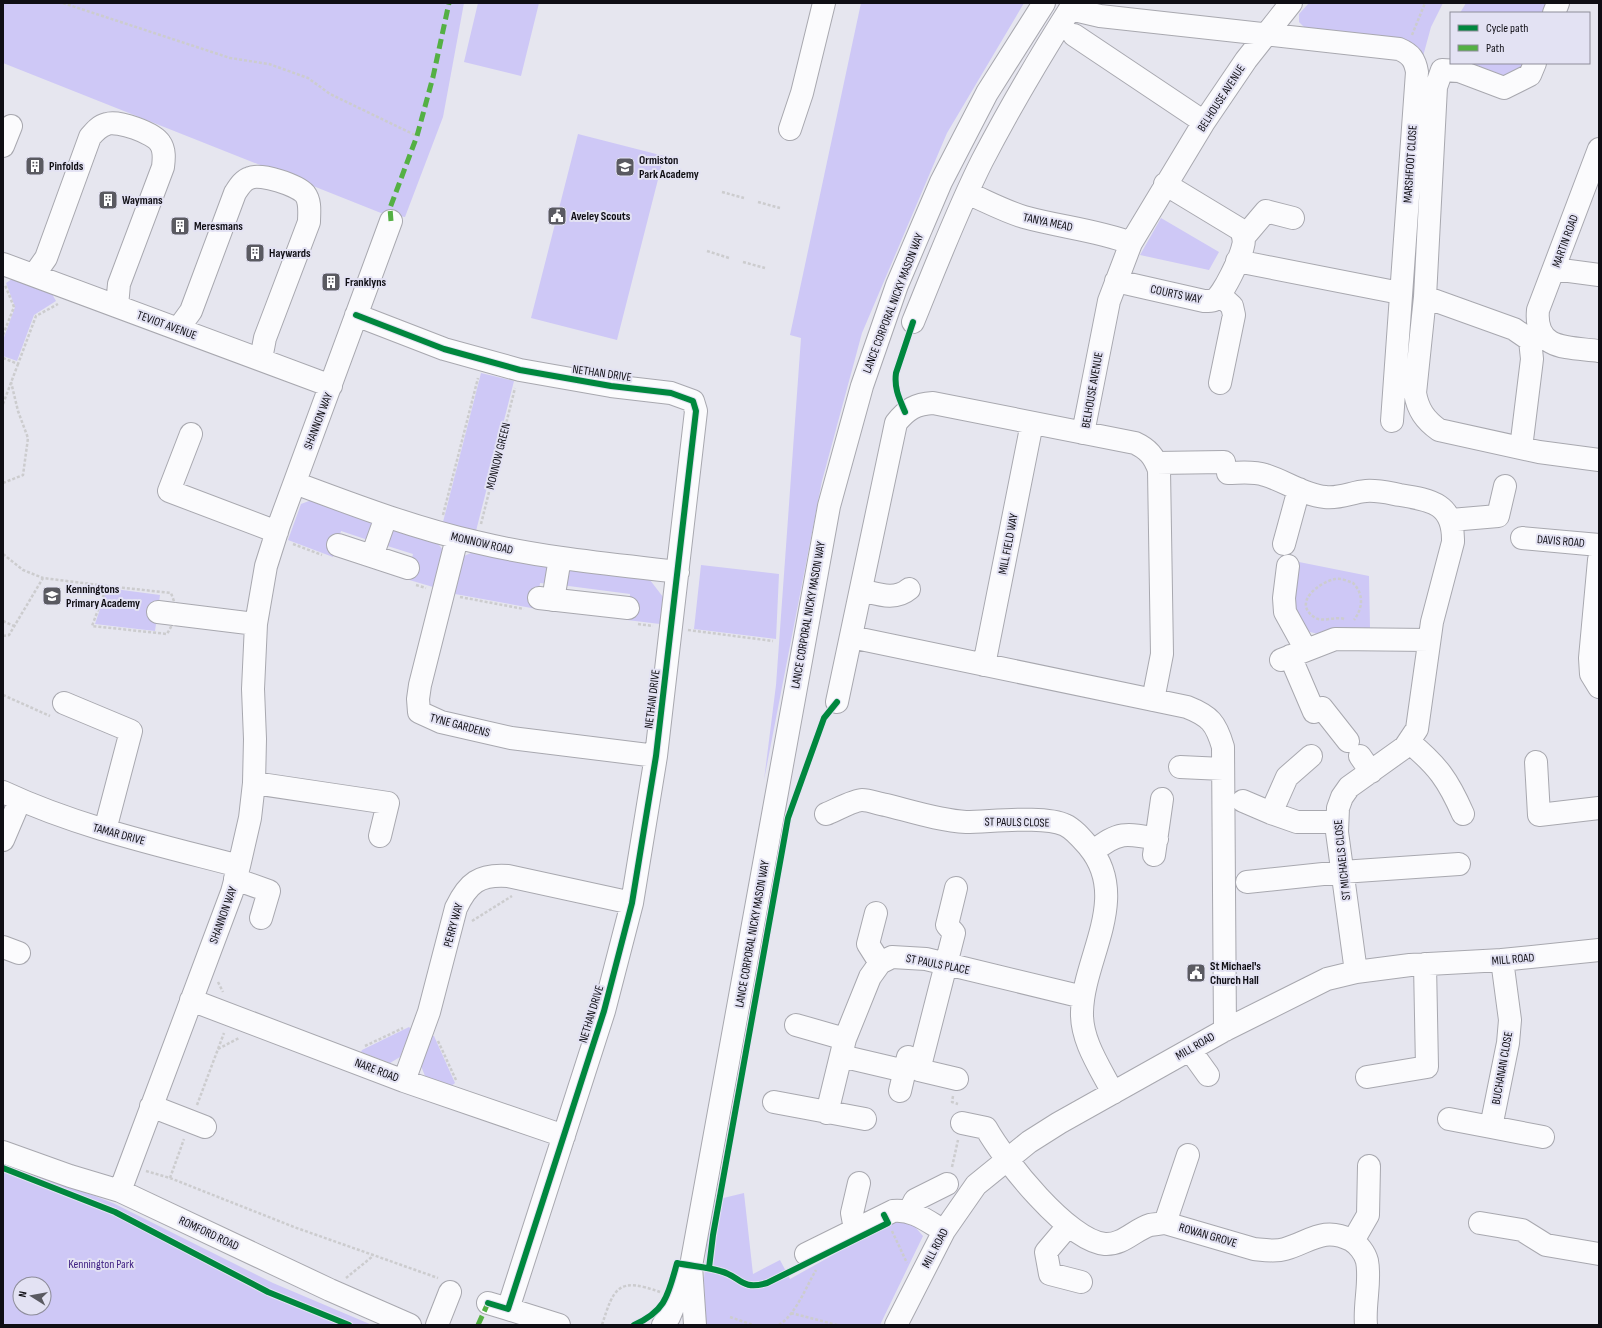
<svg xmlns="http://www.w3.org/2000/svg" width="1602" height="1328" font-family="'Sofia Sans Condensed',sans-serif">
<rect width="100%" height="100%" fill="#e6e6ef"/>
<!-- green -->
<path fill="#cec8f6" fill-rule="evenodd" d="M3 3H464L443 117 405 217 381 213 3 63Z
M478 3H539L521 76 464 62Z
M861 3H1024L947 133 862 333 822 481 764 780 776 685 801 338 790 335Z
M1309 3H1443L1431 27 1422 60 1304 27 1299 22V14Z
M1466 3H1554L1550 13H1460Z
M1452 63H1530L1502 81Z
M578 134 664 156 617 340 531 318Z
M1161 218 1219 252 1209 270 1140 255Z
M12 279 52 294 56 301 34 315 17 361 3 356V340L15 307 6 283Z
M481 373 514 381 476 531 443 522Z
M317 498 376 519 371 541 341 531 333 557 288 540 301 504Z
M394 526 435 540 443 550 433 587 406 579 413 554 381 544Z
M478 550 551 563V584L540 583 537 609 455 594 464 556Z
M1294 561 1369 576 1370 628 1336 629 1318 634 1310 632 1293 618Z
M701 565 779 574 776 639 694 629Z
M563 568 645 574 644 579 650 580 663 597 660 624 627 620 630 594 561 585Z
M107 588 160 595 155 631 95 624Z
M409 1027 411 1029 400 1057 390 1063 361 1052 362 1050Z
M431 1036H434L455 1083 451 1086 425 1076 421 1066Z
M3 1161 113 1203 273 1283 372 1325H3ZM20 1284H44V1308H20Z
M744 1193 753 1274 780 1260 790 1279 897 1219 909 1220 923 1236 880 1325H705L704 1278 711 1201Z"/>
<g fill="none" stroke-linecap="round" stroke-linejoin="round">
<defs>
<path id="minor" d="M1554 13 1558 3
M1074 35 1204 122
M790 129 802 93 824 3
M3 146 11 126
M1599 149 1538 310C1534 351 1569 347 1599 351
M967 193C986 201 1004 211 1024 217 1060 227 1096 230 1131 243
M1244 237 1266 211 1293 218
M1237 261 1400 293
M3 264 331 386
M1554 269 1599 275
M34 275 46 258 90 137C95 131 99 126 107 124 118 120 154 133 160 143 165 150 164 159 163 167L119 284 117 306
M1116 281 1204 301C1207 301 1211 301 1214 300 1223 296 1241 256 1243 246 1245 240 1243 236 1241 230L1165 184
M1425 297 1436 87 1442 70 1459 71 1504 88 1530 75 1535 63
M356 315 444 349 520 370 611 386 671 393 693 401 696 411 656 756 632 903 604 1011 508 1309 488 1303
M913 322C935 268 956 213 982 161 1009 109 1039 58 1070 9L1100 16 1399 49C1411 54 1415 60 1417 72L1392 421
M178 329 191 311 235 193C239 187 243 180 250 178 261 173 297 185 305 194 311 202 309 213 309 222L265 338 261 359
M1220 383 1234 315 1232 306 1220 295
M1083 433 1109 301 1131 243 1204 122 1246 60 1291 3
M191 434 169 491 277 532
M1521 448 1532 359 1530 340 1514 329 1425 297 1415 393C1418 410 1425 420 1439 430L1539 452 1599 460
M1156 463 1224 462
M1228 473C1240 473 1253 471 1265 475 1285 481 1304 495 1325 497 1340 499 1352 492 1366 491 1377 490 1389 493 1400 495 1432 500 1454 504 1453 542L1432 622 1417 729 1405 747 1349 787 1342 797 1338 808 1337 832 1356 972
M295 483C354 505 414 528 476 542 542 558 610 564 678 572
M1451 520 1498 516 1505 486
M457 538 420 685 418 699 419 712 441 722 511 738 656 756
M1522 538 1599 545
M1284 544 1299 489
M338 545 408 568
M372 556 386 517
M1599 560 1590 658 1591 674 1599 687
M1288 566 1284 598 1285 612 1306 650
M861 590C878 594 895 601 909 589
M539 598 628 608
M553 600 560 558
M158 612 256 624
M851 637 1187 707C1210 716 1216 723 1223 747L1225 1030
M1290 656 1314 712
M1281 660 1335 639 1429 640
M984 665 1032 423
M837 702 896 423C907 409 916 404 933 403L1135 443C1148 449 1154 456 1159 470L1162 654 1153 700
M64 703 131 731 105 830
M1322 708 1348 741
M1409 742C1438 766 1448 780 1463 814
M1311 756 1287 777 1271 813 1297 822H1336
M1360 756 1371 772
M1536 762 1539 815 1599 808
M1180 767 1223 769
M254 783 388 803 380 836
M3 792C78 827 159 845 239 866
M1243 801 1271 813
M826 814C834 811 854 800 862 800 870 800 878 804 886 805 910 811 941 821 966 822 990 822 1045 815 1065 825 1074 829 1082 839 1089 847 1131 898 1083 958 1082 1012 1081 1041 1101 1069 1113 1093
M3 840 20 800
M1093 852C1117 831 1127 833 1157 839
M1154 855 1162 799
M235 879 269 891 261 918
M1247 882 1342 872 1459 864
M956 888 947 925 954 933 919 1070 957 1079
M876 913 868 944 880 963
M3 947 19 953
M1502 960 1510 1020 1508 1043 1491 1127 1543 1137
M191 1000 404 1081 564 1136
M796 1025 845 1039
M1190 1050 1208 1075
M841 1056 905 1071
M1367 1077 1427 1067 1425 964
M404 1081 429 1012 456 908C468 883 479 874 508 876L632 903
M900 1091 908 1057
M774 1102 865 1119
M151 1106 205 1127
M827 1113 845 1039 870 977 880 963 892 957 926 959 1083 997
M1449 1119 1491 1127
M962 1123 986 1128C1004 1160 1068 1241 1105 1244 1123 1245 1134 1230 1150 1225 1154 1224 1160 1224 1165 1223L1254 1249C1264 1250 1275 1252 1285 1249 1310 1242 1323 1226 1351 1240 1358 1244 1365 1253 1367 1261 1371 1281 1364 1304 1366 1325
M3 1152 70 1176 120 1191 330 1290 410 1325
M120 1191 232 892 239 866 250 818 254 783 255 739 253 689 256 624 266 566 279 525 391 221
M909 1212 915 1200 947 1184
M1165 1223 1188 1155
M1480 1223 1522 1230 1546 1245 1599 1254
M1068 1226 1046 1252 1050 1274 1081 1282
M855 1229 852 1213 859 1183
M1353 1241 1368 1215 1369 1166
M806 1254 893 1211C913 1209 927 1221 944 1231
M508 1309 559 1325
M437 1325 450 1292
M896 1325 944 1231 976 1185 1029 1142 1059 1123 1225 1030 1327 979 1356 972 1410 965 1502 960 1599 950"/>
<path id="major" d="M663 1325 669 1317 689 1270
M695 1325 691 1266 829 506 862 386 897 285 941 182 987 93 1044 3"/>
</defs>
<!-- minor casing -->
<use href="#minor" stroke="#a8a8af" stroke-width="24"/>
<!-- major casing -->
<use href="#major" stroke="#a8a8af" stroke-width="24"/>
<!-- path -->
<path stroke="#ccccce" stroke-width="2.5" stroke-dasharray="3 2" stroke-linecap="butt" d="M63 3 230 58 269 64 308 78 330 94 417 136
M1412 35 1425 3
M722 192 744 198
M758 202 780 208
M707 251 729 258
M743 262 765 268
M3 335 14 307 5 285
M3 358 18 364 36 316 58 304
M3 404 18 364
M3 483 23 475 28 438 18 411 11 382
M443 515 478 378
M481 524 515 388
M293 544 322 555
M3 554 23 570 43 578
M416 585 426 588
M107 586 171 593 175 604 183 608 181 622 172 625 167 634 92 626Z
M460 597 524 609
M1344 619C1335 616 1322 623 1314 617 1292 602 1320 582 1335 579 1341 578 1348 581 1353 583 1364 594 1363 608 1354 620
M3 621 14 626
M638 624 653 626
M688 630 773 641
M3 636 9 635 43 578 107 586
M3 695 50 716
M472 921 512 896
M218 982 223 992
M438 1041 456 1080
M365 1046 403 1028
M218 1049 239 1038
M953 1096 952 1102 958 1104
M197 1105 224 1033
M952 1167 958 1140
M146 1171 170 1178 294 1227 438 1278
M170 1178 184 1139
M892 1231 907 1263
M346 1278 373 1256
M791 1313 837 1325
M730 1317 753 1325
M602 1325C614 1287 618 1277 660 1292
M779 1325C796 1314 806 1287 816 1270"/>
<!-- minor -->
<use href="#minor" stroke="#fbfbfd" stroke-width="22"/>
<!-- major -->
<use href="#major" stroke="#fbfbfd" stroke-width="22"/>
<!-- quiet -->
<path stroke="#54b044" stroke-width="5" stroke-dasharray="10 5" stroke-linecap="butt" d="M391 221 390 208 417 136 433 77 449 3
M478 1325 488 1303"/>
<defs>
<path id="cycleway" d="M356 315 444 349 520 370 611 386 671 393 693 401 696 411 656 756 632 903 604 1011 508 1309 488 1303
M905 412C899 398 894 388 896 373L913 322
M3 1168 115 1212 268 1292 349 1325
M709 1268 713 1235 788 818 824 718 837 702
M634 1325C666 1311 668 1295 677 1263 691 1266 706 1267 720 1271 741 1276 740 1291 767 1283L888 1223 884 1215"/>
</defs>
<!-- cycleway casing -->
<use href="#cycleway" stroke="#e3e2f3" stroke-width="8"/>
<!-- cycleway -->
<use href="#cycleway" stroke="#00873e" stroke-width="6"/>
</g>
<!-- icons -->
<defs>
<symbol id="building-square" viewBox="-11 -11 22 22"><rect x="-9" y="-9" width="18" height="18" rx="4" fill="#5a5a61" stroke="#e3e2f3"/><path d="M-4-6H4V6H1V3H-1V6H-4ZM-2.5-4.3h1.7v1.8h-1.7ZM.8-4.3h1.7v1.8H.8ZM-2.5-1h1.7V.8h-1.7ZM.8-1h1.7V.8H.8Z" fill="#fff"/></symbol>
<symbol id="school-square" viewBox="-11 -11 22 22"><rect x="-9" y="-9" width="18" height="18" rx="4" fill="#5a5a61" stroke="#e3e2f3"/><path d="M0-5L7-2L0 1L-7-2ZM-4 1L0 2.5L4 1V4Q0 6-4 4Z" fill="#fff"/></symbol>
<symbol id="civic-square" viewBox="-11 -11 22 22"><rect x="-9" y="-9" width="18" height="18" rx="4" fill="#5a5a61" stroke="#e3e2f3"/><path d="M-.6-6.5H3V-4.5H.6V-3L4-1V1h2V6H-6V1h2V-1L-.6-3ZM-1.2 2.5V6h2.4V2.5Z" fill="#fff"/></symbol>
</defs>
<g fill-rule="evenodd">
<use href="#building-square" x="24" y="155" width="22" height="22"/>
<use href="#school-square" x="614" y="156" width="22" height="22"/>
<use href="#building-square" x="97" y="189" width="22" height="22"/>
<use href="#civic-square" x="546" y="205" width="22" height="22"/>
<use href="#building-square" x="169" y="215" width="22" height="22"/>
<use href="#building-square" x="244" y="242" width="22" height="22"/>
<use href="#building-square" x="320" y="271" width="22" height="22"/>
<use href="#school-square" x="41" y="585" width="22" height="22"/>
<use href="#civic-square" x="1185" y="962" width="22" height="22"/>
</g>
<g text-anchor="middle" stroke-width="4" stroke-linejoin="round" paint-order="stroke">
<!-- street labels -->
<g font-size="12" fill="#0f0e14" stroke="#e3e2f3">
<text transform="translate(1221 98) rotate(-57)" y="4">BELHOUSE AVENUE</text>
<text transform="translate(1410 164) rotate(-86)" y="4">MARSHFOOT CLOSE</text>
<text transform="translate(1048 222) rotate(12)" y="4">TANYA MEAD</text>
<text transform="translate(1565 241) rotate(-70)" y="4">MARTIN ROAD</text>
<text transform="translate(1176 294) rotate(12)" y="4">COURTS WAY</text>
<text transform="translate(893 303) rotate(-69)" y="4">LANCE CORPORAL NICKY MASON WAY</text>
<text transform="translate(167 325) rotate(20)" y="4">TEVIOT AVENUE</text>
<text transform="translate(602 373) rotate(8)" y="4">NETHAN DRIVE</text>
<text transform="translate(1092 390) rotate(-80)" y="4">BELHOUSE AVENUE</text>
<text transform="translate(318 421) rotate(-69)" y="4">SHANNON WAY</text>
<text transform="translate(498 456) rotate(-76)" y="4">MONNOW GREEN</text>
<text transform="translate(1561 541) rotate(5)" y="4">DAVIS ROAD</text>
<text transform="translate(482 543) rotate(13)" y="4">MONNOW ROAD</text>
<text transform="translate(1008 544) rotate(-79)" y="4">MILL FIELD WAY</text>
<text transform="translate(808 615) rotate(-80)" y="4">LANCE CORPORAL NICKY MASON WAY</text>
<text transform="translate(652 699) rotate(-83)" y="4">NETHAN DRIVE</text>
<text transform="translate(460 725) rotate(15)" y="4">TYNE GARDENS</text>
<text transform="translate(1017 822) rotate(1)" y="4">ST PAULS CLOSE</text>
<text transform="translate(119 834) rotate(15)" y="4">TAMAR DRIVE</text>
<text transform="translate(1342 860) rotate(-96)" y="4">ST MICHAELS CLOSE</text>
<text transform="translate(223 915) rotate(-70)" y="4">SHANNON WAY</text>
<text transform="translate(453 925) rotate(-75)" y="4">PERRY WAY</text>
<text transform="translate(752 934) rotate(-80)" y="4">LANCE CORPORAL NICKY MASON WAY</text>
<text transform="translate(1513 959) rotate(-5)" y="4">MILL ROAD</text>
<text transform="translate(938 964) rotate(11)" y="4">ST PAULS PLACE</text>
<text transform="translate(591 1014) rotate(-73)" y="4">NETHAN DRIVE</text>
<text transform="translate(1195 1046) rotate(-30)" y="4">MILL ROAD</text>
<text transform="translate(1502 1068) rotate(-80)" y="4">BUCHANAN CLOSE</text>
<text transform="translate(377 1070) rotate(21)" y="4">NARE ROAD</text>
<text transform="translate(209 1233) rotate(25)" y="4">ROMFORD ROAD</text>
<text transform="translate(1208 1235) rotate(16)" y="4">ROWAN GROVE</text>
<text transform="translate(935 1248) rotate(-62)" y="4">MILL ROAD</text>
</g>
<!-- poi labels -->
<g font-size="12" font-weight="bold" fill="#0f0e14" stroke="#e3e2f3" text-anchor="start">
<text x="639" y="164">Ormiston<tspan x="639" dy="14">Park Academy</tspan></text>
<text x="49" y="170">Pinfolds</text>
<text x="122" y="204">Waymans</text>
<text x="571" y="220">Aveley Scouts</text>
<text x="194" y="230">Meresmans</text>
<text x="269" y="257">Haywards</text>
<text x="345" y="286">Franklyns</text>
<text x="66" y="593">Kenningtons<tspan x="66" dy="14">Primary Academy</tspan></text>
<text x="1210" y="970">St Michael's<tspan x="1210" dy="14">Church Hall</tspan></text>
</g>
<!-- park labels -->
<g font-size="12" fill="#402283" stroke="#e3e2f3">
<text x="101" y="1268">Kennington Park</text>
</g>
</g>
<!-- border -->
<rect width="1602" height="1328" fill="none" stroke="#0f0e14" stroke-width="8"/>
<!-- legend -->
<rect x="1450" y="12" width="140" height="52" fill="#e3e2f3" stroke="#8e8d9a"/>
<rect x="1458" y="25" width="20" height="6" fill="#00873e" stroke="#8e8d9a"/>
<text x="1486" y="32" font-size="12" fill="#0f0e14">Cycle path</text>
<rect x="1458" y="45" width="20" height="6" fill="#54b044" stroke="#8e8d9a"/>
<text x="1486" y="52" font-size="12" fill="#0f0e14">Path</text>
<!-- north arrow -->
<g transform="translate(32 1296) rotate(281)"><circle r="19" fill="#e3e2f3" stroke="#8e8d9a"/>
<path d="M0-3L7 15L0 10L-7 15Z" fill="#5a5a61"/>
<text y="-6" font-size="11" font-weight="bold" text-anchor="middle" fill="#0f0e14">N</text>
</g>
</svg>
